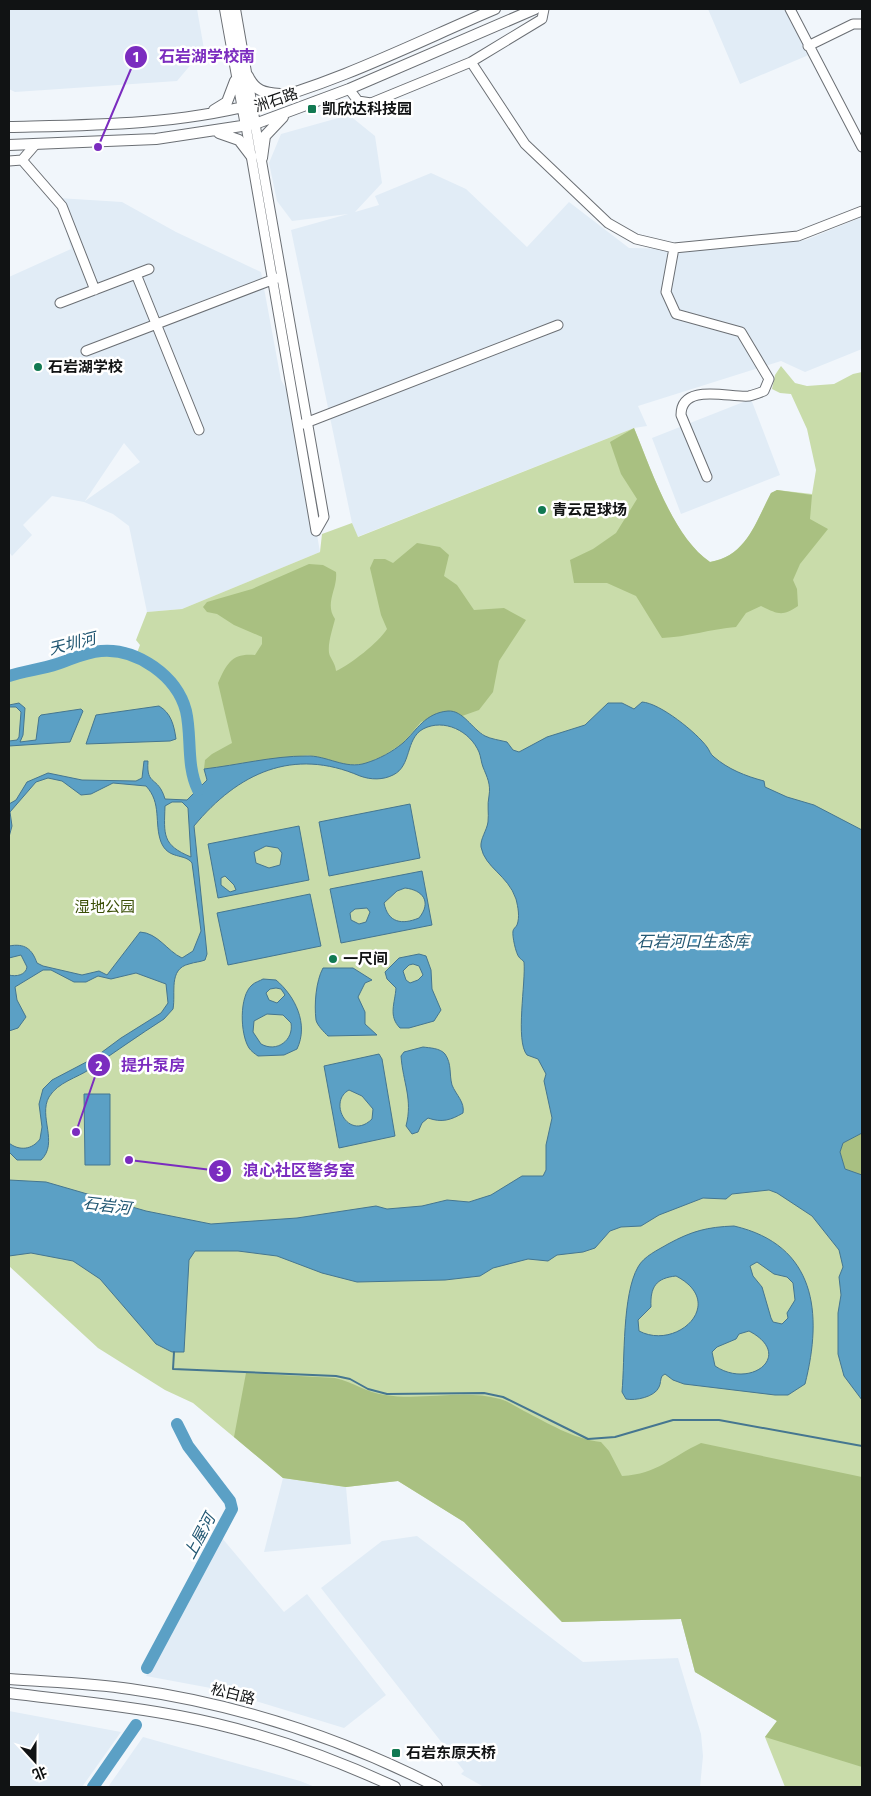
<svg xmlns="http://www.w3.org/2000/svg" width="871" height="1796" font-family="'Fira Sans Condensed','Noto Sans SC',sans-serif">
<rect width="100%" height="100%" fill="#f1f6fb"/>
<!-- built -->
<path fill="#e1ecf6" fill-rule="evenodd" d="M9 9H197L204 49 177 81 15 92 9 89Z
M708 9H788L811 54 740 84Z
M349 115 375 136 382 183 355 212 379 205 375 196 431 173 466 189 527 247 569 202 629 248 689 249 806 240 862 217V349L805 372 781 361 638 406 647 426 634 428 357 537 352 523 291 230 348 214 292 221 277 201 269 163 281 134Z
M58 198 122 202 176 232 261 272 281 380 294 402 320 552 182 609 147 612 129 526 113 514 84 502 52 496 23 525 32 535 12 556 9 552V277L71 249ZM124 443 140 462 85 501Z
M751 399 780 475 681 514 652 438Z
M283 1478 346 1487 351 1544 264 1552Z
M417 1536 583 1662 678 1658 701 1734 703 1756 700 1787H484L461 1774 464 1771 321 1588 382 1541Z
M222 1538 284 1612 307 1594 386 1695 344 1728 216 1689 146 1676Z
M9 1711 121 1732 82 1787H9Z
M143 1737 300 1781 315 1787H108Z"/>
<!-- green -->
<path fill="#c9dcaa" d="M781 366 795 383 807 386 834 384 853 374 862 372V1787H785L765 1737 777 1721 695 1672 681 1619 562 1622 464 1522 398 1481 346 1487 283 1478 193 1403 165 1390 98 1348 9 1266V678L103 653 135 658 140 645 136 640 147 612 182 609 320 552 322 534 352 523 358 537 634 428C651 469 673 537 710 562 747 556 756 521 771 493L777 490 812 494 816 470 807 429 791 394 780 393 772 389 775 375Z"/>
<!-- forest -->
<path fill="#a9c081" d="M634 428C651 469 673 537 710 562 747 556 756 521 771 493L777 490 812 495 810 519 828 529 800 564 793 580 797 589 798 606C782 617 778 614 761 606L746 613 736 627C711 629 687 637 662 638L636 596 607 583H574L570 560 593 549 616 533 637 499 621 474 610 442Z
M417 543 440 547 449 555 444 576 457 585 474 610 504 608 526 620 499 661 493 692 479 710 462 716 450 711 421 722 403 743 383 756 364 764 347 765 308 755 204 769 205 760 212 754 232 743 218 683C227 663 232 653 255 655L262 644V637L234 625 217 614 207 612 203 607 207 602 252 589 309 564 323 565 336 572C338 589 324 603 335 619 333 628 326 647 330 656 333 662 335 664 336 671 350 665 379 642 387 629L381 615 370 568 374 559H385L393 563Z
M862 1133V1175L845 1169 840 1152 843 1143Z
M246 1373 335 1378C353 1382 367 1393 385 1395 423 1401 463 1389 500 1399 508 1401 516 1407 524 1411 548 1423 573 1439 601 1442L609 1451 622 1476C658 1474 671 1457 701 1443L862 1477V1767L765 1737 777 1721 695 1672 681 1619 562 1622 464 1522 398 1481 346 1487 283 1478 234 1437Z"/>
<!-- water -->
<path fill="#5ba0c5" stroke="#457690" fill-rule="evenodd" d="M642 702C660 703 697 733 707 747 710 751 710 754 714 757 728 769 745 776 764 781L765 787 787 797 814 805 862 830V1133L843 1143 840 1152 845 1169 862 1175V1400L844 1376 838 1354V1313L841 1295 839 1277 843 1267 839 1250 812 1216 777 1193 769 1190 732 1194 726 1199 703 1198 659 1215 641 1226 621 1227 610 1231 595 1248 583 1252 557 1255 548 1261 528 1259 493 1268 480 1276 445 1280 357 1282 322 1273 277 1256 238 1251H195L189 1260 184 1352H172L156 1344 100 1279 73 1261 31 1253 9 1256V1180L46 1182 146 1211 211 1224 297 1218 376 1206 387 1209 422 1206 447 1200 469 1202 491 1195 522 1176H543L546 1170V1145L552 1118 544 1081 546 1074 538 1059 527 1055C515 1041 526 982 524 962 523 960 520 959 519 957 516 954 512 936 513 931 513 929 516 927 517 925 520 917 518 907 516 899 508 875 485 868 481 847 480 839 487 830 488 822 489 813 487 805 489 796 491 784 487 777 483 767 481 762 481 757 479 752 470 731 444 718 423 729 405 739 412 766 393 775 383 780 371 780 360 776 293 747 238 773 194 826L207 954 205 960C200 962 195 962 189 964 168 969 176 993 173 1009L164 1019C139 1035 115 1052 90 1069 77 1078 58 1082 49 1097 38 1116 59 1143 41 1160H17L9 1152V1143C19 1151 32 1150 40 1139L42 1127 39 1104 43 1089 52 1080 94 1058 121 1038 161 1013 168 1003 166 984 136 973 111 979 98 976 86 982H74L51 970H43L15 987 17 1000 26 1017 18 1028 9 1031V975C16 977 26 975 27 967L21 955 9 958V946C25 943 32 949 37 963L43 966 82 975 99 971 107 975 140 932C158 933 167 951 182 958L193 951 201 931 192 863C185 853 168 860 161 842 154 823 162 803 146 786L113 783 91 794 81 795 62 781 48 778 36 782 10 812 12 826 9 837V804L16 800 27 782 48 773 82 780 136 781 142 778 144 761H148C146 787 158 775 165 799L187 800 207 780 204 769C238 765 273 756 306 756 327 755 345 770 366 763 379 759 392 752 403 743 417 730 425 713 448 711 463 710 472 729 485 736 491 739 499 740 507 742L513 750 519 752 547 737 585 725 608 703H622L634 709ZM172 802H182L188 808 191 857C162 845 164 835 165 806Z
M19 703 25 708 23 735 20 742 36 740 39 717 41 715 81 709 83 711 70 742 9 746V741L17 740 19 737 21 712 16 707H9V705Z
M159 706C171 713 174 725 176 739L170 741 86 744 96 715Z
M410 804 420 858 329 876 319 822Z
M299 826 309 880 218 898 208 844ZM266 846 278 848 282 853 280 865 269 868 256 863 254 852ZM225 876 234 885 236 890 230 892 221 885V878Z
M422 871 432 925 341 943 330 889ZM405 888C423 890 432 902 419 918 402 925 388 923 384 903L397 891ZM367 908 370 912 366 922 359 924 351 920 350 913 355 909Z
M310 894 321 946 228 965 217 913Z
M419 954 426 956 431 970 432 989 441 1010 434 1021 409 1028H400C388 1016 395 1003 396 988L387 979 385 972 399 958ZM413 964 419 966 423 975 418 980 410 983 406 980 403 971 409 965Z
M323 968H353L372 980 365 983 358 997 365 1012V1024L377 1035 328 1036C324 1032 317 1025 316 1020 314 1004 316 981 323 968Z
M263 979 276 980C295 996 309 1024 297 1049L284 1055 258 1056C255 1054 251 1051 249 1048 240 1034 239 996 252 985 255 982 260 981 263 979ZM276 988 281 989 285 995 277 1003 269 1000 266 993 270 989ZM267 1014 283 1015 291 1023C294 1040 277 1053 261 1044L253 1032 254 1021Z
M423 1047C430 1048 440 1048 445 1054 452 1064 449 1074 452 1085 456 1095 465 1102 463 1113 451 1120 442 1123 428 1118L422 1123 418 1132 412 1134 406 1126C413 1099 403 1083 401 1056L404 1052Z
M379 1054 382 1059 395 1136 339 1148 324 1066ZM349 1090 362 1096 373 1109 372 1119C349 1142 327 1102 349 1090Z
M84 1094H110V1165H85Z
M734 1226C816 1245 823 1313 805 1384L788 1395H775L684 1384 673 1380 665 1374 662 1376C660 1380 661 1383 659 1387 655 1397 635 1401 626 1399L622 1392C625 1359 622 1295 638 1267 644 1256 658 1250 668 1244 692 1231 707 1227 734 1226ZM757 1262 774 1274 787 1277 793 1283 795 1300 787 1313 788 1318 782 1324 773 1322 771 1318 762 1287 753 1276 750 1266ZM676 1276C728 1303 677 1351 639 1331L638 1320 651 1307C650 1287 656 1278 676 1276ZM749 1331C795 1355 751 1390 715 1366L712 1352 717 1347 736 1339 739 1334Z"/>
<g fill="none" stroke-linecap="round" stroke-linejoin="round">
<!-- stream -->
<path stroke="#457690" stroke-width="2" d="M174 1352 173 1369 336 1376 350 1379 368 1389 387 1394 484 1393 503 1397 588 1439 615 1437 673 1420H719L862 1446"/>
<!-- river -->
<path stroke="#5ba0c5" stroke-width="12" d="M9 676C25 671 42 669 57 664 72 659 86 652 101 651 137 648 177 676 186 711 192 737 186 765 198 790
M147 1668 232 1509 230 1501 188 1446 177 1424
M93 1787 136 1725"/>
<defs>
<path id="minor" d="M790 9 862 147
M808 46 853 24H862
M471 62 525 144 608 223 636 239 674 248 798 236 862 211
M349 89 358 101 371 103 471 62 542 19 544 9
M255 124 324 517 316 531
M246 126 316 531
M22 160 62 206 95 290
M9 161 22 160 35 145
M674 248 666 292 676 314 741 332 769 379 764 391C759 393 754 395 749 396 730 398 681 382 681 415L707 477
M136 274 199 430
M60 303 149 269
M86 351 277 278
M303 424 558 325"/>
<path id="major" d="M225 9 246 126
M235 9 255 124
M248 76C255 91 264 93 280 94
M214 110 227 102 235 81
M9 127C89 125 173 125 251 105 335 84 415 43 495 9
M219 133 239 140 252 157
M9 145 156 139 255 124 349 89 535 9
M262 158 265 136 283 117
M9 1679C49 1682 90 1683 130 1689 237 1704 341 1738 437 1787
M9 1693C66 1700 123 1705 179 1716 254 1730 326 1755 395 1787"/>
</defs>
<!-- minor casing -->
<use href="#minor" stroke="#6b6f74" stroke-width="11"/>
<!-- major casing -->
<use href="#major" stroke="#6b6f74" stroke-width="12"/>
<!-- minor -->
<use href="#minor" stroke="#fff" stroke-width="9"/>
<!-- major -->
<use href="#major" stroke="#fff" stroke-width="10"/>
</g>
<!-- markers -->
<g fill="#117952" stroke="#fff" stroke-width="2">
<rect x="307" y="104" width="10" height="10" rx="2.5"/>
<circle cx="38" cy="367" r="5"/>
<circle cx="542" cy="510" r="5"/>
<circle cx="333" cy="959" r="5"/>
<rect x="391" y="1748" width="10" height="10" rx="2.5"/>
</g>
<g text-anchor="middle" stroke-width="5" stroke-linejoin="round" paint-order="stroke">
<!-- street labels -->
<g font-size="15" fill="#111314" stroke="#fff">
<text transform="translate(276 100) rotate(-19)" y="5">洲石路</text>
<text transform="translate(233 1694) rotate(14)" y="5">松白路</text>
</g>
<!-- poi labels -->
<g font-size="15" font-weight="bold" fill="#111314" stroke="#fff" text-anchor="start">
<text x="322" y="114">凯欣达科技园</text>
<text x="48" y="372">石岩湖学校</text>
<text x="552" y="515">青云足球场</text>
<text x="343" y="964">一尺间</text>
<text x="406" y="1758">石岩东原天桥</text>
</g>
<!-- park labels -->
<g font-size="15" fill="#3a4e05" stroke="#fff">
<text x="105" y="912">湿地公园</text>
</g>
<!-- water labels -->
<g font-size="16" font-style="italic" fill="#235873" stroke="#fff">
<text transform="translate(72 643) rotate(-14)" y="6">天圳河</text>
<text x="693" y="947">石岩河口生态库</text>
<text transform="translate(107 1205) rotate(7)" y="6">石岩河</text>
<text transform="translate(199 1536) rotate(-62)" y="6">上屋河</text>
</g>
</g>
<!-- callouts -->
<path fill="none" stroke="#7b2cbf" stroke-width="2" d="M98 147L136 57M76 1132L99 1065M129 1160L220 1171"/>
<g fill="#7b2cbf" stroke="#fff" stroke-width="2">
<circle cx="98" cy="147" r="5"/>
<circle cx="76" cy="1132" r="5"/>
<circle cx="129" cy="1160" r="5"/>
<circle cx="136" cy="57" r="12"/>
<circle cx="99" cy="1065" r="12"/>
<circle cx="220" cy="1171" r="12"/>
</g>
<g font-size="15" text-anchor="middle" font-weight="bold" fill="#fff">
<text x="136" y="62">1</text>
<text x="99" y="1071">2</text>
<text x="220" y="1176">3</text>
</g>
<g font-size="16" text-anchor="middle" font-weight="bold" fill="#7b2cbf" stroke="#fff" stroke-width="5" stroke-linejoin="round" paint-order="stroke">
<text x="207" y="62">石岩湖学校南</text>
<text x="153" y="1071">提升泵房</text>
<text x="299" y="1176">浪心社区警务室</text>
</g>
<!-- border -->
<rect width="871" height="1796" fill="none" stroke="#111314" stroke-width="20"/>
<!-- north arrow -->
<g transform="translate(35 1761) rotate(159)" stroke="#ffffff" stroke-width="4" paint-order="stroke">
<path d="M0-4L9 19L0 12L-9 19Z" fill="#111314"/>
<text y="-8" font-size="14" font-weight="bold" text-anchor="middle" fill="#111314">北</text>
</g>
</svg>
